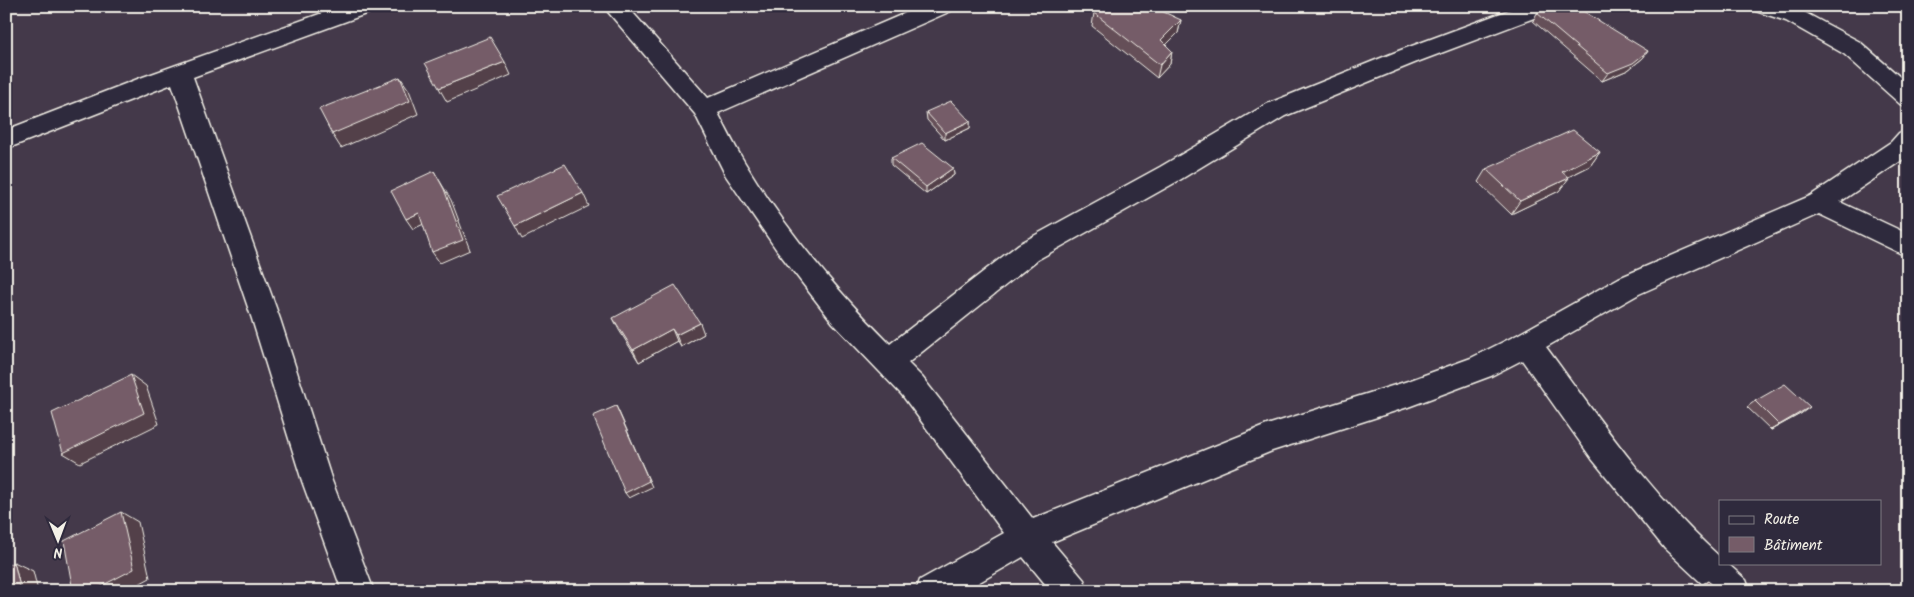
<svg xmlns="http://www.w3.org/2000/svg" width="1914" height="597" font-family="Kalam,sans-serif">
<rect width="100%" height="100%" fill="#44394a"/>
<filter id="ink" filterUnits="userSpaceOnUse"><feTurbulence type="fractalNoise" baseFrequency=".02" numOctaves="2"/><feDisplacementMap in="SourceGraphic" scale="10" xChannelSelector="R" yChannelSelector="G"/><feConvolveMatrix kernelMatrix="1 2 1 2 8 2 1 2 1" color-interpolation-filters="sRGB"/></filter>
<g filter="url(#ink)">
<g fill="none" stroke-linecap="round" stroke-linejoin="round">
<defs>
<path id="street" d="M342 6H377L374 11 193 77 280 319 332 481 374 591H342L302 481 252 319 172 84 6 149V130L143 77Z
M603 6H627L708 98 922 6H954L951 11 718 113C727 130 735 147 745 163 785 229 836 290 890 344L1019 244 1160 167 1267 104 1401 50 1520 6H1549L1546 11 1534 18 1417 62 1285 116 1178 181 1037 260 908 363 922 377 1033 519 1267 425 1408 381 1471 358 1517 335 1619 278 1810 196 1891 142 1899 133 1908 130V156L1840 202 1908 234V257L1819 214 1639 294 1546 347C1600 420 1652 496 1720 557V563H1727L1746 580 1750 591H1710L1665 549 1592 459 1522 360 1491 376 1408 407 1272 451 1052 542 1084 580 1088 591H1051L1023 557 964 591H916L920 580 1004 533 902 395 833 323 776 249 726 176 695 114Z
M1753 6H1789L1802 11 1860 42 1908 84V107L1900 104 1844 54 1786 21 1756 11Z"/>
</defs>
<!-- street casing -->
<use href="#street" stroke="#f4f1e8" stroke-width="3"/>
<!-- street -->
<use href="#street" fill="#2f2a3d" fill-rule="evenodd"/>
</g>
<!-- wall -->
<path fill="#654f59" stroke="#f4f1e8" d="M1094 13 1181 20 1178 33 1166 45 1172 51 1170 64 1157 78 1092 26Z
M1537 13 1648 51 1643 58 1628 70 1602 81 1533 21Z
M926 112 970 121V128L945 140 927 120Z
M1600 152 1590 166 1568 177 1559 191 1511 214 1478 182 1486 169Z
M891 158 953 168 954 175 926 194 891 165Z
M613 318 704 334 681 347 677 341 639 362 619 330Z
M1755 401 1802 413 1771 430 1747 407Z
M1708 581 1719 591H1692L1693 589Z"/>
<!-- shaded-wall -->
<path fill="#524049" stroke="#f4f1e8" d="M1181 20 1178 33 1158 53 1161 40Z
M1172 51 1170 64 1157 78 1160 65Z
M1648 51 1643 58 1628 70 1602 81 1608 73Z
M505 62 511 75 447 102 439 88Z
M400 77 409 90 418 114 341 148 332 134Z
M970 121V128L945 140V133Z
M1600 152 1590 166 1552 185 1562 172Z
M953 168 954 175 926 194V187Z
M434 171 451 200 470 250 440 263 432 252Z
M1569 178 1559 191 1511 214 1520 201Z
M583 193 589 206 522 239 515 226Z
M419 213 426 223 413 229 406 219Z
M700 323 704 334 681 347 676 335Z
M672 329 677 341 639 362 633 350Z
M131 375 146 386 159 424 80 463 63 453Z
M616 406 619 412 652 487 629 498 625 493Z
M1810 407 1802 413 1771 430 1779 425Z
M121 512 138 522 150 578 126 591H92Z
M14 562 33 571 38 591H21Z"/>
<!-- building -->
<path fill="#755c68" stroke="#f4f1e8" d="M1107 6H1151L1181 20 1161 40 1172 51 1160 65 1094 13Z
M1549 6H1575L1648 51 1633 63 1608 73 1537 13Z
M490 37 505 62 439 88 425 63Z
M400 77 410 101 332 134 319 109Z
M951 101 970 121 945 133 926 112Z
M1573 130 1600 152 1562 172 1569 178 1520 201 1486 169Z
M922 143 953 168 926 187 891 158Z
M565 164 583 193 515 226 497 196Z
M434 171 444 189 463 240 432 252 419 213 406 219 391 191Z
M675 285 700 323 676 335 672 329 633 350 613 318Z
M131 375 144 413 63 453 52 413Z
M1785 384 1810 407 1779 425 1755 401Z
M616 406 649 481 625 493 593 416Z
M121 512 134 569 92 591H73L64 541Z
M14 562 21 591H6V566Z
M1708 581 1719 591H1696Z"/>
</g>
<!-- margin -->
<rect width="1914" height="597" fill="none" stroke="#2f2a3d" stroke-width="25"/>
<rect x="12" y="12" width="1889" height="572" fill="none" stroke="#f4f1e8" stroke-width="2" filter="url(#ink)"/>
<!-- legend -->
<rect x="1719" y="500" width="162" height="65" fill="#2f2a3d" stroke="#7e7a81"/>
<rect x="1729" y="516" width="25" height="8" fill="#2f2a3d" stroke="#7e7a81"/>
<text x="1764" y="524" font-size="15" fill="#f4f1e8">Route</text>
<rect x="1729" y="537" width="25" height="15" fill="#755c68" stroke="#7e7a81"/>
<text x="1764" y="550" font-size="15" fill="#f4f1e8">Bâtiment</text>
<!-- north arrow -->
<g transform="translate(58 540) rotate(179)" stroke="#2f2a3d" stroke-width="4" paint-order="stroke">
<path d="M0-4L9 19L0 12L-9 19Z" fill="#f4f1e8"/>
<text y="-8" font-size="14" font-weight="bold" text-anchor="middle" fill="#f4f1e8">N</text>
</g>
</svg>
